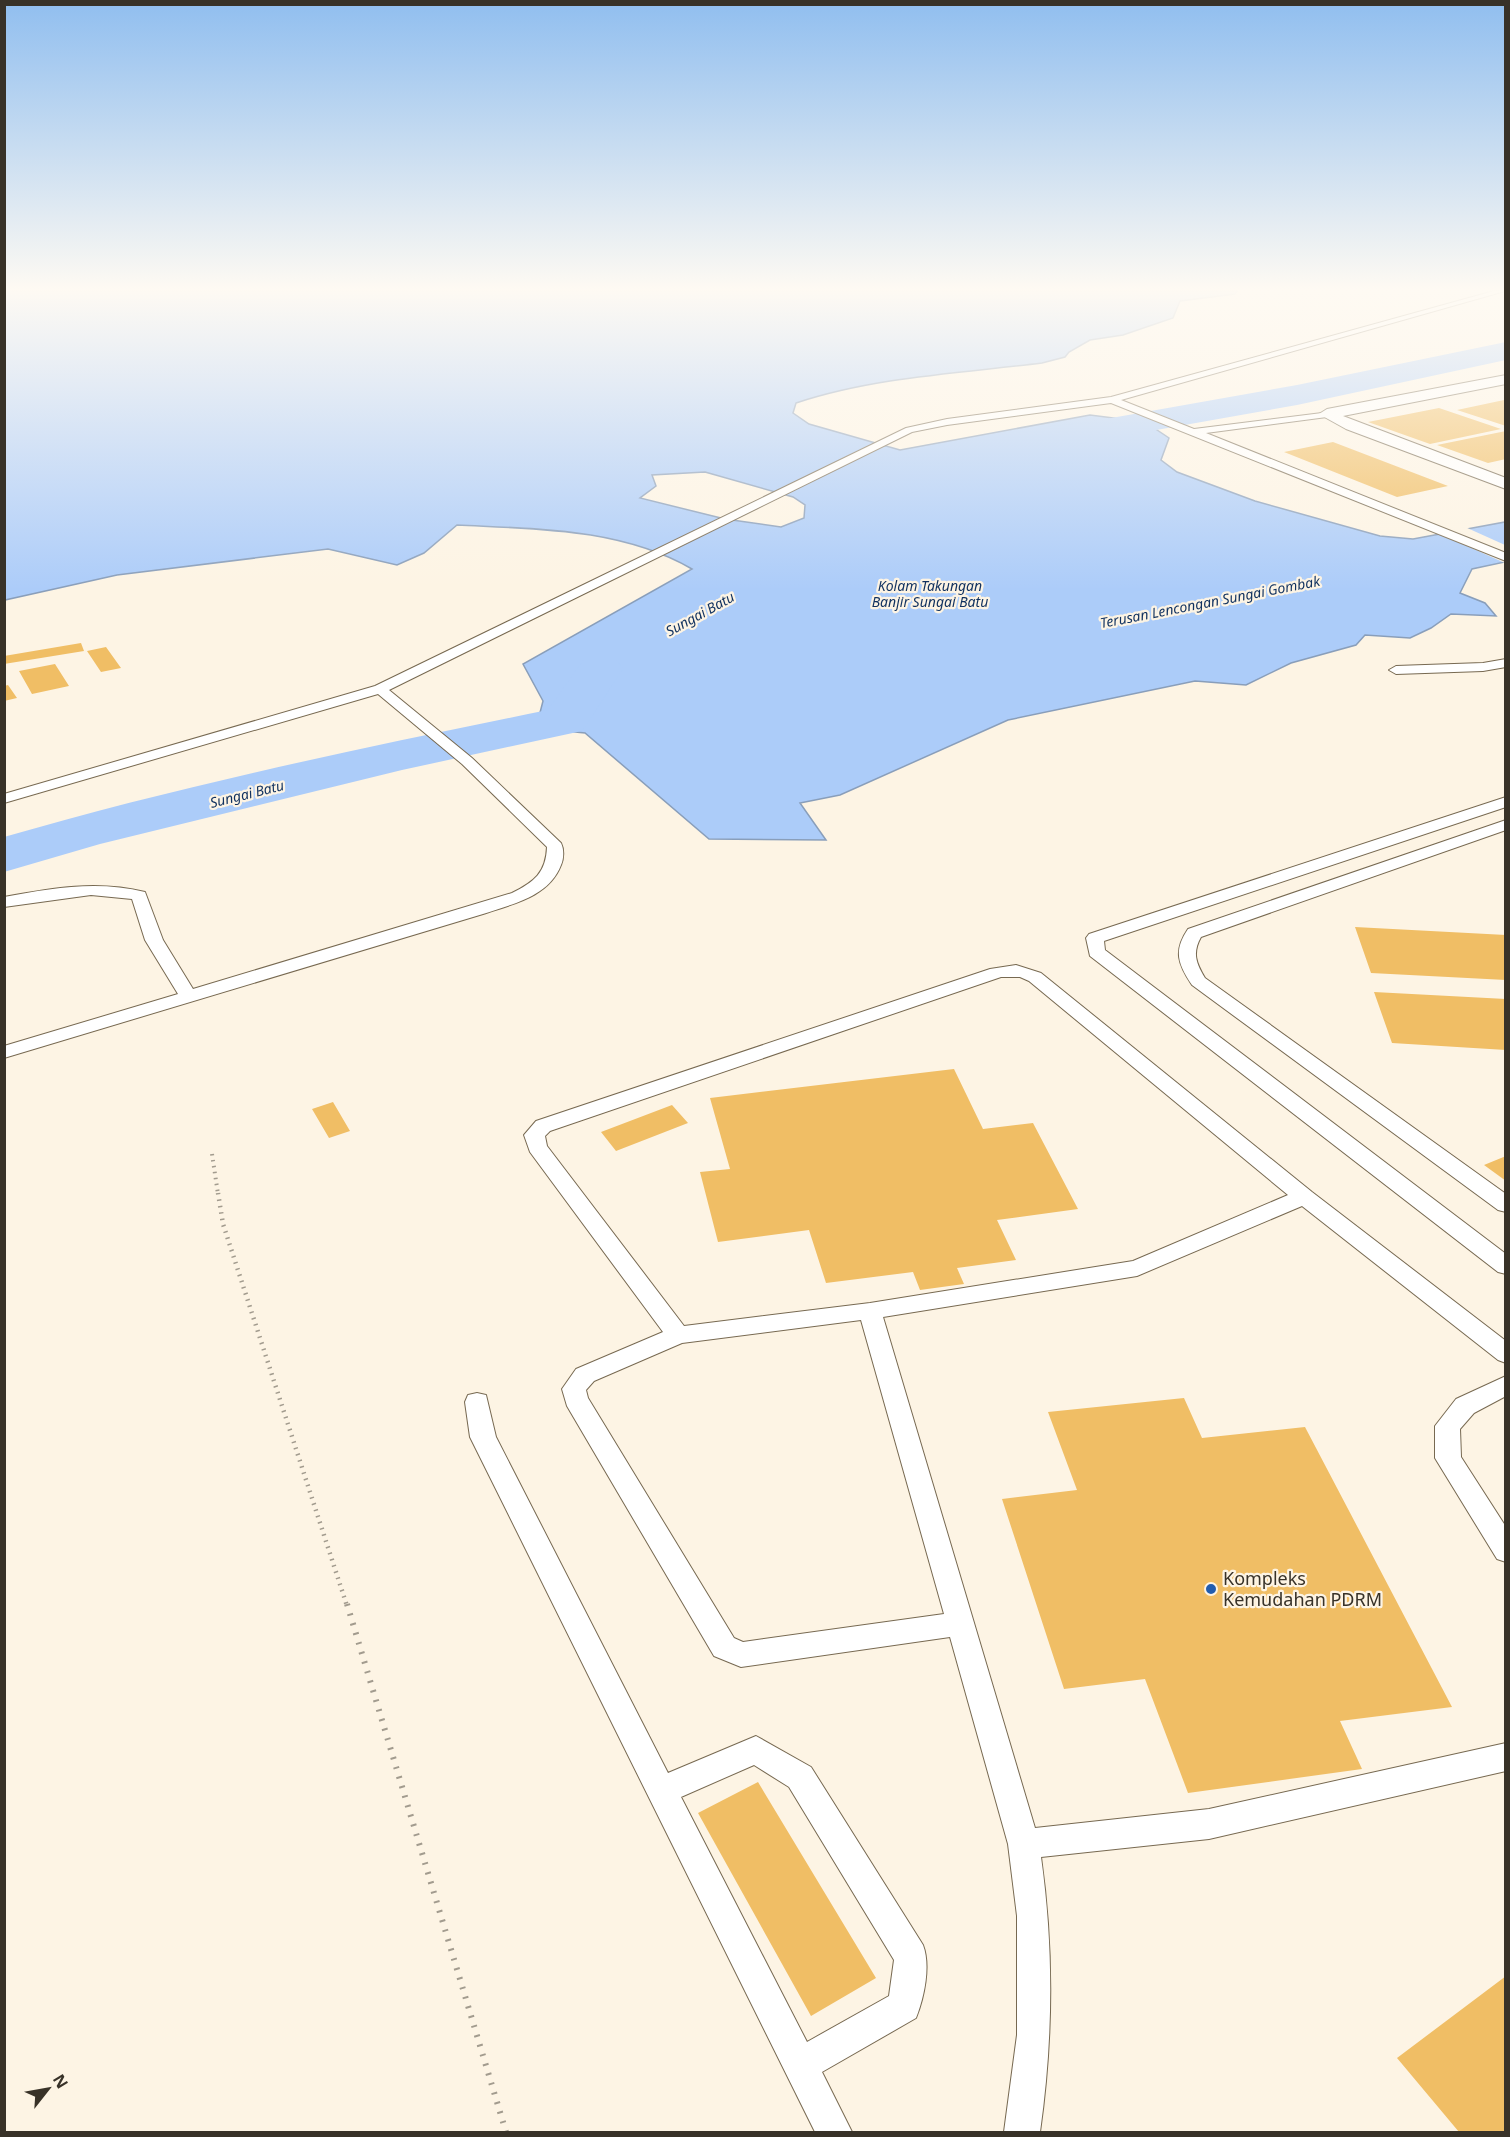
<svg xmlns="http://www.w3.org/2000/svg" width="1510" height="2137" font-family="'Noto Sans',sans-serif">
<rect width="100%" height="100%" fill="#fdf4e4"/>
<!-- water -->
<path fill="#acccf9" stroke="#899eba" stroke-width="1.5" fill-rule="evenodd" d="M4 291H1237L1235 294 1180 301 1173 318 1123 335 1090 340 1069 352 1065 357 1042 363C961 373 874 377 796 403L793 413 809 424 900 450 1090 415 1145 422 1169 438 1161 460 1177 472 1255 501 1380 536 1413 539 1505 522V562L1472 569 1460 593 1485 603 1496 616 1451 614 1431 628 1410 638 1365 635 1356 645 1291 663 1246 685 1195 681 1008 720 840 795 800 803 826 840 709 839 585 733 536 728 543 701 523 664 692 569C621 528 536 529 457 525L424 553 397 565 328 549 117 575 5 600ZM705 472 793 497 805 505 804 518 781 527 725 519 640 498 656 486 652 475Z"/>
<!-- pier -->
<path fill="#fdf4e4" d="M1465 527 1505 545V563L1438 533Z"/>
<g fill="none" stroke-linecap="round" stroke-linejoin="round">
<!-- river -->
<path fill="#acccf9" fill-rule="evenodd" d="M1506 342V360L1297 405 1083 443 1053 444 1041 441 1036 434 1041 427 1083 423 1297 385Z
M600 655 616 659 623 669 582 731 402 770 100 844 4 872V837C183 785 366 747 548 710L584 659Z"/>
</g>
<!-- building -->
<path fill="#f0be65" d="M1506 401V426L1457 410 1504 400Z
M1439 408 1501 429 1430 444 1368 422Z
M1506 431V459L1488 463 1437 445Z
M1333 442 1448 486 1397 497 1284 452Z
M81 643 84 651 4 664V656Z
M106 647 121 668 101 672 87 651Z
M55 664 69 686 32 694 19 671Z
M8 685 17 698 4 701V686Z
M1355 927 1506 935V980L1371 973Z
M1374 992 1506 999V1050L1392 1043Z
M954 1069 983 1129 1033 1123 1078 1209 997 1220 1016 1260 957 1268 964 1284 920 1290 913 1272 826 1283 809 1230 718 1242 700 1172 730 1169 710 1098Z
M333 1102 350 1131 329 1138 312 1109Z
M672 1105 688 1123 616 1151 601 1132Z
M1506 1156V1181L1484 1165Z
M1184 1398 1202 1438 1305 1427 1452 1707 1340 1721 1362 1769 1188 1793 1145 1679 1064 1689 1002 1499 1077 1490 1048 1412Z
M758 1782 876 1978 811 2016 698 1813Z
M1506 1976V2132H1459L1397 2058Z"/>
<g fill="none" stroke-linecap="round" stroke-linejoin="round">
<defs>
<path id="service" d="M1494 291H1505L1121 400 1194 429 1330 412V416L1327 417 1206 433 1506 553V561L1111 403 947 425 912 432 389 690 472 758 561 843C564 849 564 858 561 865 549 897 512 904 483 914L4 1058V1046L178 994 145 940 132 899 91 895 4 907V897C51 888 98 880 145 892L163 940 193 989 512 893C534 882 546 873 547 847L462 764 378 694 4 803V794L375 686 906 428 947 419 1111 397Z
M1506 659V667L1483 671 1396 674 1389 670 1396 666 1483 663Z
M1506 797V807L1104 941 1105 950 1506 1254V1274L1498 1272 1090 956 1086 938 1089 934Z
M1506 820V830L1201 937C1192 953 1196 963 1205 978L1506 1194V1212L1498 1210 1192 985C1178 964 1173 951 1188 929Z
M1016 965 1041 973 1312 1192 1506 1341V1363L1498 1360 1302 1206 1137 1276 883 1317 1035 1828 1209 1809 1506 1743V1771L1209 1839 1041 1857C1054 1949 1053 2041 1040 2132H1004L1017 2035V1916L1008 1844 950 1637 741 1667 714 1656 567 1406 562 1389 576 1369 663 1332 530 1152 524 1135 536 1121 990 969ZM1001 977H1020L1029 981 1288 1195 1133 1261 870 1303 684 1326 547 1146 545 1136 550 1131ZM861 1320 944 1614 743 1642 734 1638 588 1398 586 1390 594 1381 682 1343Z
M1506 1376V1396L1474 1413 1460 1429 1461 1457 1506 1527V1562L1497 1559 1435 1458V1426L1456 1399Z
M477 1393 486 1395 496 1437 668 1773 756 1736 811 1767 923 1945C931 1966 924 1998 916 2018L822 2072 852 2132H815L470 1437 465 1402 468 1395ZM754 1765 789 1787 894 1960 889 1996 807 2042 681 1797Z"/>
<path id="minor" d="M1506 375V384L1343 416 1506 478V489L1346 429 1319 414 1327 409Z"/>
</defs>
<!-- service casing -->
<use href="#service" stroke="#776951" stroke-width="2"/>
<!-- minor casing -->
<use href="#minor" stroke="#776951" stroke-width="2"/>
<!-- path-far2 -->
<path stroke="#a29b8e" stroke-width="4" stroke-dasharray="1.5 4.5" stroke-linecap="butt" d="M212 1154 218 1194"/>
<!-- path-far1 -->
<path stroke="#a29b8e" stroke-width="4.5" stroke-dasharray="1.5 5" stroke-linecap="butt" d="M218 1193 223 1224 347 1606"/>
<!-- path -->
<path stroke="#a29b8e" stroke-width="6" stroke-dasharray="2 8" stroke-linecap="butt" d="M347 1604 506 2132"/>
<!-- service -->
<use href="#service" fill="#fff" fill-rule="evenodd"/>
<!-- minor -->
<use href="#minor" fill="#fff" fill-rule="evenodd"/>
</g>
<!-- sky -->
<linearGradient id="sky" x2="0" y2="1"><stop stop-color="#90beef"/><stop offset="0.49" stop-color="#fefaf3"/><stop offset="1" stop-color="#fefaf3" stop-opacity="0"/></linearGradient>
<rect width="1510" height="590" fill="url(#sky)"/>
<!-- markers -->
<circle fill="#215daf" stroke="#fdf4e4" stroke-width="2" cx="1211" cy="1589" r="6"/>
<g text-anchor="middle" stroke-width="4.5" stroke-linejoin="round" paint-order="stroke">
<!-- far-water labels -->
<g font-size="14" font-style="italic" fill="#10315f" stroke="#fdf4e4">
<text x="930" y="591">Kolam Takungan<tspan x="930" dy="16">Banjir Sungai Batu</tspan></text>
<text transform="translate(1210 602) rotate(-11)" y="5">Terusan Lencongan Sungai Gombak</text>
<text transform="translate(700 614) rotate(-29)" y="5">Sungai Batu</text>
<text transform="translate(247 794) rotate(-14)" y="5">Sungai Batu</text>
</g>
<!-- near-poi labels -->
<g font-size="18" fill="#383228" stroke="#fdf4e4" text-anchor="start">
<text x="1223" y="1585">Kompleks<tspan x="1223" dy="21">Kemudahan PDRM</tspan></text>
</g>
</g>
<!-- border -->
<rect width="1510" height="2137" fill="none" stroke="#383228" stroke-width="12"/>
<!-- north arrow -->
<g transform="translate(48 2089) rotate(59)" stroke="#fdf4e4" stroke-width="4.5" paint-order="stroke">
<path d="M0-4.5L10 22L0 15L-10 22Z" fill="#383228"/>
<text y="-9" font-size="16" font-weight="bold" text-anchor="middle" fill="#383228">N</text>
</g>
</svg>
